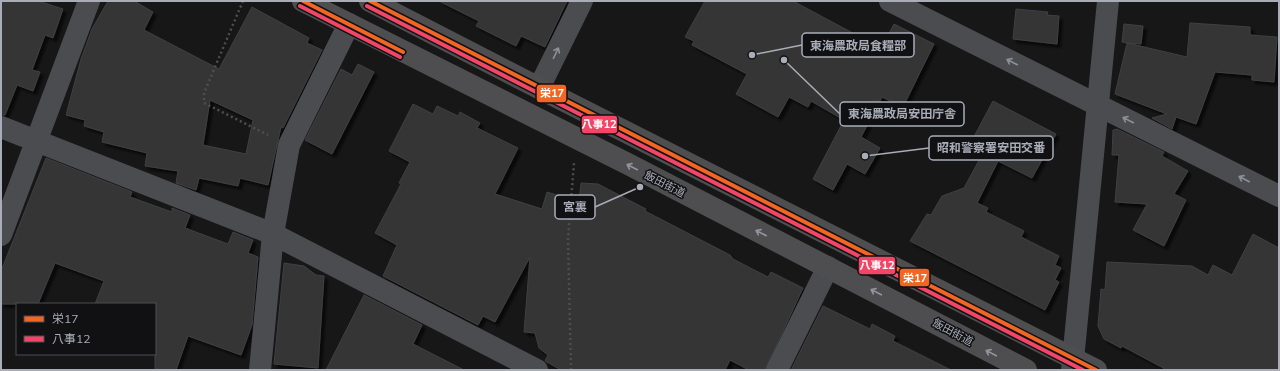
<svg xmlns="http://www.w3.org/2000/svg" width="1280" height="371" font-family="Mulish,'Noto Sans JP',sans-serif">
<defs>
<filter id="shadow"><feDropShadow dx="3.5" dy="3.5" stdDeviation="1" flood-color="#0009"/></filter>
</defs>
<rect width="100%" height="100%" fill="#171717"/>
<!-- building -->
<path fill="#353536" stroke="#3f4043" fill-rule="evenodd" filter="url(#shadow)" d="M1 1H38L63 9 53 38 45 35 32 70 40 72 33 91 17 85 5 115H1Z
M108 1H134L153 12 144 30 219 69 252 7 309 38 307 43 322 50 283 128 281 127 268 185 240 178 238 186 199 178 196 190 176 183 178 171 145 166 147 153 102 142 104 132 84 126 85 120 66 115 81 59 92 29ZM210 100 253 120 246 154 203 145Z
M439 1H567L545 47 521 36 516 46 476 26 479 21Z
M705 1H793L877 46 878 43 883 45 894 24 934 44 903 107 882 97 861 137 880 148 865 174 847 164 833 190 813 179 844 120 811 101 808 107 789 97 778 117 736 94 747 74 692 45 694 41 685 37Z
M1016 9 1048 12 1047 15 1059 16 1057 44 1013 39Z
M1190 23 1250 27V35L1277 37 1274 82 1252 80V75L1215 72 1196 124 1176 117 1172 129 1152 118 1167 114 1115 94 1127 43 1122 42 1124 24 1143 26 1141 44 1127 43 1187 57Z
M358 64 374 72 332 154 305 140 341 69 352 75Z
M993 101 1056 134 1032 178 998 161 977 203 988 208 986 212 1024 231 1021 237 1059 256 1055 265 1061 268 1055 280 1059 282 1045 310 910 241 927 214 931 215 942 196 964 188 983 153 969 146Z
M413 104 433 114 437 106 458 116 460 112 480 123 477 128 518 148 495 194 542 209 547 192 579 202 581 183 598 184 646 209 645 211 730 255 733 259 768 277 771 272 803 288 765 370H749L730 360 725 370H561L545 361 548 355 539 348 535 333 524 332 530 257 495 322 483 316 478 325 383 276 397 245 375 233 401 184 399 183 410 162 389 151Z
M1117 129 1164 152 1162 156 1188 171 1174 194 1186 200 1164 246 1133 230 1147 204 1115 202 1119 155H1112L1113 130Z
M46 158 132 192 130 197 172 212V208L190 215 185 228 228 244 233 232 253 240 248 253 258 257 252 325 241 355 188 336 176 370H155V304H95L104 281 55 263 38 304H1V271Z
M1253 234 1279 248V370H1167L1122 346 1121 348 1104 339 1098 326 1101 289 1105 290 1107 262 1192 266 1208 275 1213 265 1232 275Z
M284 263 304 266 316 275 324 276 318 368 274 364Z
M364 295 422 325 413 344 464 370H326Z
M823 306 870 329 872 324 895 336 893 341 951 370H791Z"/>
<g fill="none" stroke-linecap="round" stroke-linejoin="round">
<!-- path -->
<path stroke="#4d4e52" stroke-width="2.5" stroke-dasharray="2 3" stroke-linecap="butt" d="M243 1 204 93V103L268 135
M571 370 568 239 574 163"/>
<!-- minor -->
<path stroke="#4b4c50" stroke-width="22" d="M890 1 1279 196
M539 88 582 1
M1 127 273 234 537 370
M1 235 89 1
M260 370 273 234 289 145 349 24
M777 370 828 267
M1072 370 1108 1"/>
<!-- highway -->
<path stroke="#4e4e51" stroke-width="22" d="M303 1 628 164 1026 370
M370 1 539 88 1096 370"/>
<defs>
<path id="bus-1" d="M303 1 403 52
M370 1 1096 370"/>
<path id="bus-2" d="M300 6 400 57
M367 6 1083 370"/>
</defs>
<!-- bus-1 casing -->
<use href="#bus-1" stroke="#111113" stroke-width="7"/>
<!-- bus-2 casing -->
<use href="#bus-2" stroke="#111113" stroke-width="7"/>
<!-- bus-1 -->
<use href="#bus-1" stroke="#f26522" stroke-width="4"/>
<!-- bus-2 -->
<use href="#bus-2" stroke="#f34667" stroke-width="4"/>
</g>
<!-- one-way arrows -->
<defs><path id="oneway-shaft" d="M-6 0H5M1.5-3L5.5 0L1.5 3" fill="none" stroke-width="1.6" stroke-linecap="round" stroke-linejoin="round"/></defs>
<g stroke="#8c9099">
<use href="#oneway-shaft" transform="translate(556 53) rotate(-64)"/>
<use href="#oneway-shaft" transform="translate(1012 62) rotate(-153)"/>
<use href="#oneway-shaft" transform="translate(1128 120) rotate(-153)"/>
<use href="#oneway-shaft" transform="translate(1244 179) rotate(-153)"/>
</g>
<g stroke="#92959e">
<use href="#oneway-shaft" transform="translate(632 167) rotate(-153)"/>
<use href="#oneway-shaft" transform="translate(761 233) rotate(-153)"/>
<use href="#oneway-shaft" transform="translate(876 292) rotate(-152)"/>
<use href="#oneway-shaft" transform="translate(991 353) rotate(-152)"/>
</g>
<g text-anchor="middle" stroke-width="3" stroke-linejoin="round" paint-order="stroke">
<!-- street labels -->
<g font-size="11" fill="#a8adb8" stroke="#111113">
<text transform="translate(665 184) rotate(27)" y="4">飯田街道</text>
<text transform="translate(953 332) rotate(28)" y="4">飯田街道</text>
</g>
</g>
<!-- callouts -->
<path fill="none" stroke="#a8adb8" stroke-width="1.5" d="M752 55L802 45M784 60L840 114M865 156L929 148M640 187L595 207"/>
<g fill="#a8adb8" stroke="#111113" stroke-width="1.5">
<circle cx="752" cy="55" r="4"/>
<circle cx="784" cy="60" r="4"/>
<circle cx="865" cy="156" r="4"/>
<circle cx="640" cy="187" r="4"/>
</g>
<g fill="#111113" stroke="#a8adb8" stroke-width="1.5">
<rect x="802" y="33" width="112" height="24" rx="4"/>
<rect x="840" y="102" width="124" height="24" rx="4"/>
<rect x="929" y="136" width="124" height="24" rx="4"/>
<rect x="555" y="195" width="40" height="24" rx="4"/>
</g>
<g font-size="12" text-anchor="middle" font-weight="bold" fill="#a8adb8">
<text x="858" y="50">東海農政局食糧部</text>
<text x="902" y="118">東海農政局安田庁舎</text>
<text x="991" y="152">昭和警察署安田交番</text>
<text x="575" y="211">宮裏</text>
</g>
<g stroke="#111113" stroke-width="1.5">
<rect x="536" y="84" width="31" height="19" rx="4" fill="#f26522"/>
<rect x="581" y="115" width="37" height="19" rx="4" fill="#f34667"/>
<rect x="858" y="256" width="38" height="19" rx="4" fill="#f34667"/>
<rect x="899" y="268" width="31" height="19" rx="4" fill="#f26522"/>
</g>
<g font-size="11" text-anchor="middle" font-weight="bold" fill="#fff">
<text x="552" y="97">栄17</text>
<text x="599" y="128">八事12</text>
<text x="877" y="269">八事12</text>
<text x="915" y="282">栄17</text>
</g>
<!-- border -->
<rect width="1280" height="371" fill="none" stroke="#a8adb8" stroke-width="4"/>
<!-- legend -->
<rect x="16" y="303" width="140" height="52" fill="#111113" stroke="#4d4f55"/>
<rect x="24" y="316" width="20" height="6" fill="#f26522" stroke="#4d4f55"/>
<text x="52" y="323" font-size="12" fill="#a8adb8">栄17</text>
<rect x="24" y="336" width="20" height="6" fill="#f34667" stroke="#4d4f55"/>
<text x="52" y="343" font-size="12" fill="#a8adb8">八事12</text>
</svg>
